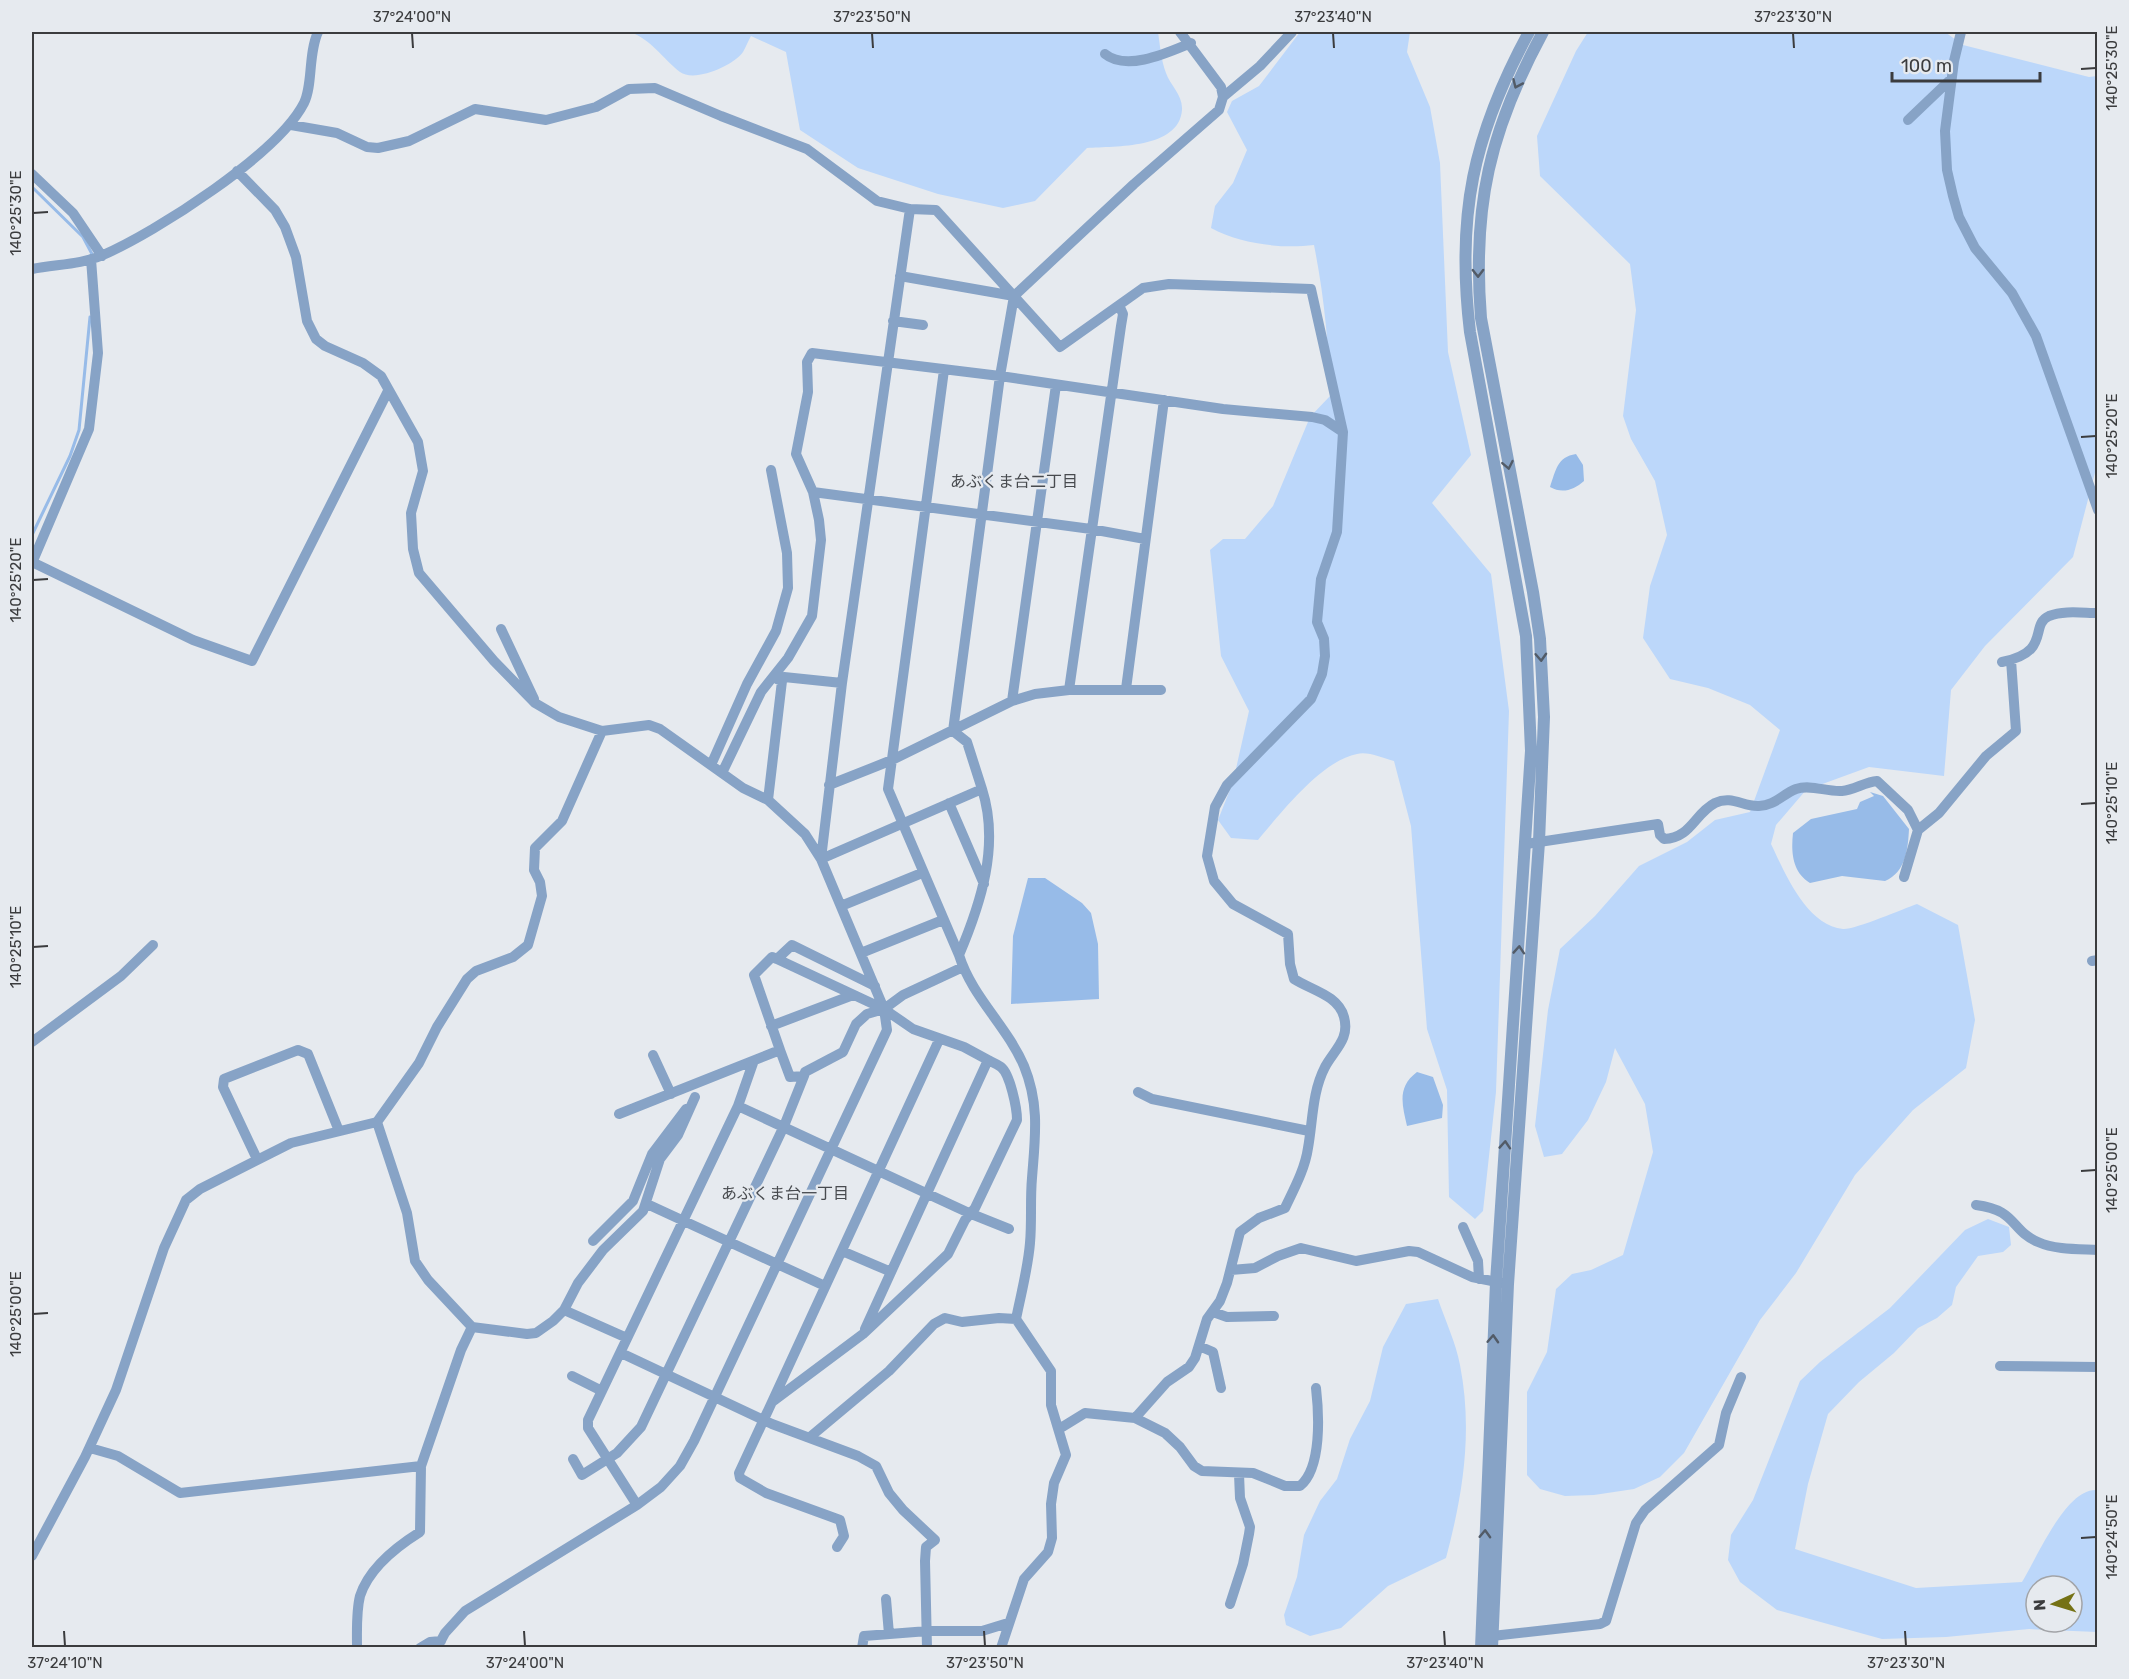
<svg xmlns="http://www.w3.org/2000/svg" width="2129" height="1679" font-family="Rubik,'Noto Sans JP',sans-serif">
<rect width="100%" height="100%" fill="#e6eaef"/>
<!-- green -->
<path fill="#bcd7fa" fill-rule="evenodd" d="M630 32H1158C1160 45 1161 60 1166 73 1170 85 1183 95 1182 110 1179 149 1115 146 1087 148L1035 201 1003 208 938 194 858 168 800 130 786 52 751 36C748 41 746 47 743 52 734 65 695 83 680 72 663 59 651 39 630 32Z
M1300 32H1410L1407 52 1430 107 1440 163 1448 352 1471 455 1432 503 1491 574 1509 711 1496 1092 1483 1211 1475 1219 1449 1197 1447 1090 1427 1029 1411 826 1394 761C1383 758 1367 751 1357 754 1321 761 1281 813 1258 840L1231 838 1218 820 1233 782 1249 711 1221 656 1210 550 1223 539H1245L1273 506 1310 417 1330 396C1329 345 1324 295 1314 245 1281 249 1241 244 1211 228L1215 206 1233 183 1247 150 1227 112 1232 101 1259 86Z
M1588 32H1945L1963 45 2089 77 2097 76V465L2073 557 1985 646 1951 690 1944 776 1869 767 1806 790 1776 825 1771 844C1785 873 1806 925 1843 929 1854 930 1903 909 1917 904L1958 925 1975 1020 1966 1068 1913 1110 1855 1175 1796 1273 1760 1320 1684 1453 1660 1477 1634 1489 1594 1495 1565 1496 1540 1489 1527 1475V1392L1547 1352 1556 1289 1572 1274 1591 1270 1623 1255 1653 1152 1645 1104 1615 1048 1606 1082 1588 1120 1562 1154 1544 1157 1535 1126 1548 1010 1560 949 1595 916 1639 866 1687 842 1715 820 1750 812 1780 730 1750 705 1708 688 1670 679 1643 638 1650 586 1667 535 1655 481 1631 439 1623 416 1636 310 1630 264 1540 176 1537 136 1576 51Z
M1988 1219 2009 1227 2011 1245 2003 1252 1978 1256 1956 1287 1952 1305 1937 1318 1918 1328 1894 1353 1859 1382 1828 1414 1808 1484 1795 1549 1916 1588 2022 1582C2036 1560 2066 1487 2097 1490V1632L2029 1629 1946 1637 1882 1639 1777 1610 1740 1582 1728 1560 1731 1535 1753 1500 1800 1381 1820 1362 1890 1308 1965 1230ZM2036 1586H2072V1622H2036Z
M1438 1299C1445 1320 1456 1343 1460 1365 1473 1431 1463 1494 1446 1558L1388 1586 1341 1628 1310 1636 1286 1625 1284 1615 1297 1577 1304 1535 1320 1501 1337 1479 1350 1439 1370 1401 1383 1347 1406 1304Z"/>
<!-- water -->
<path fill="#97bbe8" d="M1576 454 1583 465 1584 481C1574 490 1562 494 1550 487 1556 470 1557 457 1576 454Z
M1870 792 1883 796 1909 829C1908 849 1906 872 1885 881L1842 876 1810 883C1792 872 1791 852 1793 833L1811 819 1857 809 1860 802 1874 796Z
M1028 878H1045L1082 903 1091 913 1098 944 1099 999 1011 1004 1013 936Z
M1417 1072 1433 1077 1443 1105 1442 1118 1407 1126C1402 1104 1397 1087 1417 1072Z"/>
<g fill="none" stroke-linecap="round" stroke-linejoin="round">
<!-- stream -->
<path stroke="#97bbe8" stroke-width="3" d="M32 187 83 237 93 256
M32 535 70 456 79 430 90 317"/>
<!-- minor -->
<path stroke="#87a3c6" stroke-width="10" d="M1961 32 1954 61 1945 131 1947 170 1953 196 1959 217 1975 248 2012 293 2036 336 2098 510
M1105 54C1127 72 1169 52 1191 43
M1223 97 1260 66 1292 32
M1908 120 1951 79
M291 125 337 133 367 147 378 148 409 141 475 109 546 120 596 107 629 89 655 88 721 116 807 149 877 201 910 209 936 210 1060 347 1143 288 1169 284 1311 289 1343 432 1337 532 1321 579 1317 622 1324 639 1325 656 1322 674 1311 699 1227 785 1215 807 1207 856 1214 881 1233 904 1288 934 1290 964 1294 979C1311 990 1338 995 1344 1017 1350 1039 1335 1049 1325 1067 1312 1092 1313 1120 1308 1148 1305 1169 1294 1189 1285 1208L1259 1218 1240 1232 1227 1283 1220 1301 1207 1319 1195 1358 1189 1367 1167 1382 1135 1418 1085 1413 1059 1429
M237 171 275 210 285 227 296 257 307 321 316 339 325 346 363 363 381 376 418 442 423 471 411 513 413 549 419 573 494 661 535 703 559 717 602 731 649 725 660 729 743 788 768 800 805 834 821 859 884 1009 887 1030 694 1441 680 1466 661 1487 637 1505 465 1611 445 1633 437 1648
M32 174 73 213 102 256
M32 269C55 264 80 265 103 255 156 232 278 154 304 103 313 85 308 54 318 32
M900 276 1014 296
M893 321 923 325
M944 370 888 789 959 955
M813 492 1091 529 1145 539
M32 562 193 640 252 661 388 391
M32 563 89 429 98 353 91 259
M501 629 534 699
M2002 662C2052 652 2029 625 2049 616 2064 610 2083 613 2098 613
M777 679 782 681 784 677 842 683
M1126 689 1164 400
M1069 690 1121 326 1123 314 1119 305
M1012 701 1056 385
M953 731 1000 376 1014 296 1134 184 1219 110 1223 97 1221 87 1180 32
M711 765 747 684 776 631 788 588 787 553 771 470
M722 773 761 692 788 658 812 616 821 540 819 520 813 492 796 454 808 392 807 362 812 353 1000 376 1223 409 1312 417 1325 420 1343 432
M829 785 892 760 1012 701 1035 694 1069 690H1161
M982 789C1000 845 981 903 959 955 972 997 1007 1026 1024 1066 1040 1105 1035 1138 1032 1178 1030 1200 1032 1221 1030 1243 1028 1268 1021 1294 1016 1319L1051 1371V1405L1066 1455 1054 1483 1051 1504 1052 1538 1048 1552 1024 1579 1001 1648
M768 800 782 681
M949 803 984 884
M1526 844 1658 824 1660 835 1664 839C1691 838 1694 814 1715 803 1732 795 1743 807 1759 806 1774 806 1783 794 1796 789 1811 784 1826 792 1842 791 1854 790 1865 782 1877 781L1908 810 1918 830
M821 859 842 683 910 209
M821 859 982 789 967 742 953 731
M1904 877 1918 830 1939 813 1986 756 2016 731 2011 660
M841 906 922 873
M861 953 943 920
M777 959 884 1009 913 1029 964 1047 988 1060 865 1329
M2092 961 2098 960
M771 1026 853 995
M32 1042 121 976 153 945
M780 1050 790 1077 804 1076 805 1072 843 1052 856 1024 867 1014 884 1009 903 995 963 967
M653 1055 671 1094
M1138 1092 1152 1099 1309 1131
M738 1106 969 1213 1009 1229
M619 1114 780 1050 754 975 772 957 777 959 792 945 875 986
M257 1159 223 1087 224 1079 298 1050 308 1054 339 1131
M647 1204 825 1286
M1976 1205C2017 1210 2010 1230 2038 1242 2056 1250 2078 1249 2098 1250
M1463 1227 1478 1261 1479 1279
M593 1241 633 1201 652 1154 686 1109
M842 1251 889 1271
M1231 1270 1255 1268 1278 1256 1301 1248 1356 1261 1409 1251 1418 1252 1472 1277 1502 1283
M564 1310 627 1338
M1213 1312 1227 1317 1274 1316
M472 1327 527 1334 536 1333 553 1321 564 1310 578 1283 603 1250 643 1211 660 1159 678 1135 695 1097
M1199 1346 1213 1352 1221 1388
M621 1353 772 1424 858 1456 876 1466 889 1493 903 1510 935 1540 926 1547 925 1561 927 1648
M2000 1366 2098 1367
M572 1376 602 1391
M772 1402 939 1040
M1135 1418 1165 1433 1180 1447 1194 1466 1202 1471 1253 1473 1285 1486H1300C1322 1468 1319 1414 1316 1388
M810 1437 889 1371 934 1324 945 1318 962 1322 999 1318 1016 1319
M90 1448 118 1456 180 1493 421 1466
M573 1459 582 1475 617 1453 641 1427 784 1126 804 1076
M637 1505 588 1428V1420L738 1106 753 1063
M837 1547 844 1536 840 1520 766 1493 740 1478 739 1473 772 1402 863 1334 948 1254 965 1220 975 1208 1017 1120C1017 1108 1010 1074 1001 1067 997 1064 992 1062 988 1060
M32 1556 85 1457 116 1390 164 1248 186 1200 200 1189 291 1143 377 1122
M886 1599 889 1634
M1230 1604 1243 1564 1249 1534 1250 1527 1240 1498 1239 1474
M1492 1636 1600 1624 1606 1621 1636 1523 1645 1510 1719 1445 1726 1413 1741 1377
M357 1648C357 1631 356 1612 360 1596 369 1568 396 1547 420 1532L421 1466 461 1350 472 1327 428 1280 415 1261 407 1213 377 1122 419 1063 437 1027 467 979 476 971 513 957 528 945 542 896 540 882 534 870 535 848 562 821 602 731
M420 1648 430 1642 441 1641
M862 1648 864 1636 928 1631H982L1008 1623"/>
<!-- tertiary -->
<path stroke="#87a3c6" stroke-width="12" d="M1481 1648 1496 1282 1531 751 1526 636 1470 332C1456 215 1473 135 1529 32
M1492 1648 1508 1284 1539 842 1544 717 1540 639 1533 592 1481 318C1472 206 1490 130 1543 32"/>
</g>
<!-- one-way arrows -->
<defs><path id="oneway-chevron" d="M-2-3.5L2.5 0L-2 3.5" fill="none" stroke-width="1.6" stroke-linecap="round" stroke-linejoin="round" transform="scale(1.5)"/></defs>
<g stroke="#525b67">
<use href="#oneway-chevron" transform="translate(1517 84) rotate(114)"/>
<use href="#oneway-chevron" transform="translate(1478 273) rotate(89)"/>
<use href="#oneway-chevron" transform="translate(1508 465) rotate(79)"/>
<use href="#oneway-chevron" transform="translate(1541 657) rotate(87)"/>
<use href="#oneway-chevron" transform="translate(1519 950) rotate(-86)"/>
<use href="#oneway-chevron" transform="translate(1505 1145) rotate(-86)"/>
<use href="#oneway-chevron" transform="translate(1493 1339) rotate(-87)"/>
<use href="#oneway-chevron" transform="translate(1485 1534) rotate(-88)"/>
</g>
<!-- ticks -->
<path fill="none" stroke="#3b3c3e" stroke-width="2" d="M412 33 413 48M872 33 873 48M1333 33 1334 48M1793 33 1794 48M2081 69 2096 68M33 213 48 212M2081 437 2096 436M33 580 48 579M2081 804 2096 803M33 947 48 946M2081 1171 2096 1170M33 1314 48 1313M2081 1538 2096 1537M64 1631 65 1646M524 1631 525 1646M984 1631 985 1646M1444 1631 1445 1646M1905 1631 1906 1646"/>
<g text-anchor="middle" stroke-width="4.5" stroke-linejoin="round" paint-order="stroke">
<!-- neighbourhood labels -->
<g font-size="16" fill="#484b4f" stroke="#e6eaef">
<text x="1014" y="487">あぶくま台二丁目</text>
<text x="785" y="1199">あぶくま台一丁目</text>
</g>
</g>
<!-- border -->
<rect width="2129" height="1679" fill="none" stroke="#e6eaef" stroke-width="66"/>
<!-- north arrow -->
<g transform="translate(2054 1604) rotate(266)"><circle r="28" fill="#e6eaef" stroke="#a2a4a8" stroke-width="1.5"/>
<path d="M0-4.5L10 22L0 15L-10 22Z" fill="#757215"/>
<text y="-9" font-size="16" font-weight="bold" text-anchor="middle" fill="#3b3c3e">N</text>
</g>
<!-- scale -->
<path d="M1892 72v9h148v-9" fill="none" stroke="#3b3c3e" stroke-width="3"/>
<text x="1901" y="72" font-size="18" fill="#3b3c3e" stroke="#e6eaef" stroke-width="4.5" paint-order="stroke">100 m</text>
<rect x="33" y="33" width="2063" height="1613" fill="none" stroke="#3b3c3e" stroke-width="2"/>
<g font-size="15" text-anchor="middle" fill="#3b3c3e">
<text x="412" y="22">37°24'00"N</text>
<text x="872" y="22">37°23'50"N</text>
<text x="1333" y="22">37°23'40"N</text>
<text x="1793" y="22">37°23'30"N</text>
<text transform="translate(2112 68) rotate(-90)" y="5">140°25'30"E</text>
<text transform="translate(16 213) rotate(-90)" y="5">140°25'30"E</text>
<text transform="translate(2112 436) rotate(-90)" y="5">140°25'20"E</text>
<text transform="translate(16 580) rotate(-90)" y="5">140°25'20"E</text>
<text transform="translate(2112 803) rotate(-90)" y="5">140°25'10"E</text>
<text transform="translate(16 947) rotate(-90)" y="5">140°25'10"E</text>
<text transform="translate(2112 1170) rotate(-90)" y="5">140°25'00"E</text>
<text transform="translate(16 1314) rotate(-90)" y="5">140°25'00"E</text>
<text transform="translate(2112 1537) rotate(-90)" y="5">140°24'50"E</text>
<text x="65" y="1668">37°24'10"N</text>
<text x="525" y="1668">37°24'00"N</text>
<text x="985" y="1668">37°23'50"N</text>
<text x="1445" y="1668">37°23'40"N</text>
<text x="1906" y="1668">37°23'30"N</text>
</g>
</svg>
